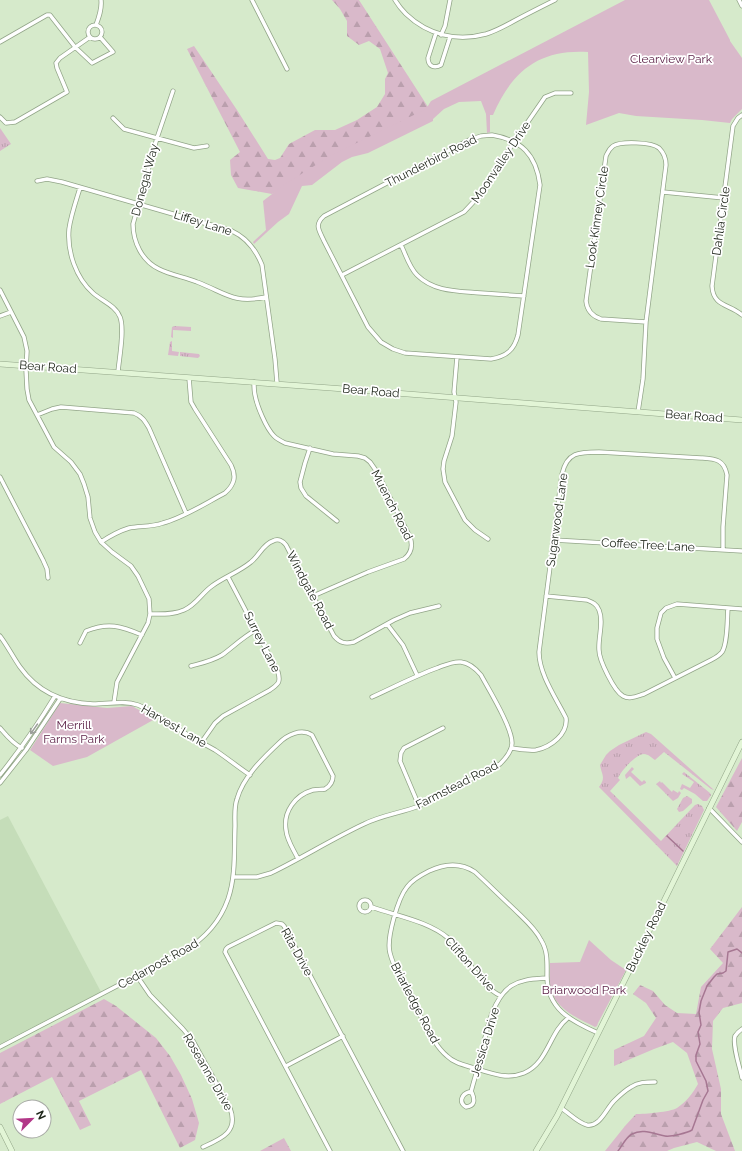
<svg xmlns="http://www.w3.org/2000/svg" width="742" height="1151" font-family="Raleway,sans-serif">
<defs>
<pattern id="grass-tufts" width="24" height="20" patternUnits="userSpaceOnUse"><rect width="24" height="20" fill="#d9b9ca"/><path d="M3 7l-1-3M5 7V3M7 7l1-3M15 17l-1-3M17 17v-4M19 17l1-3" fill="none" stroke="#ba9fad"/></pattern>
<pattern id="forest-firs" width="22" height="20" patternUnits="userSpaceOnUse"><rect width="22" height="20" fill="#d9b9ca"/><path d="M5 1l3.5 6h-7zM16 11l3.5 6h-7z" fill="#ba9fad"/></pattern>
</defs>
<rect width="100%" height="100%" fill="#d6eacb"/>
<!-- built -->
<path fill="#c5ddb9" d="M8 816 101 992 0 1044V820Z"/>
<!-- grass -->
<path fill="url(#grass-tufts)" d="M0 128 11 144 0 151Z
M175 326 191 327V331L173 330V338L171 337 172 327Z
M172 341V351L179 352 178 356 168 355 170 342Z
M180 352 199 354 200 356 198 358 180 356Z
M646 732 651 734 714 790 711 789 664 752 655 760C652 758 648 754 644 754 636 754 621 771 618 778L620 780 610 791 661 841 695 805 698 804 702 806 704 810 677 866 599 787C606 777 602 776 600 765L606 755 610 751 619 745Z
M632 767 634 769 631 772 642 782 644 780 646 782V783L640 786 630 776 626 779 625 775Z
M684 772 710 793 711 795 707 801H703L695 794 684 788 682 790 680 789 682 784 690 788 694 782 682 774Z
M660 781 661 783 662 782 672 792 673 790 678 793 679 791 681 793 678 798 673 801 656 784Z
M687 796 692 799V803L683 811 679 812 677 809 683 798Z"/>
<!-- forest -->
<path fill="url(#forest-firs)" d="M332 0H359L430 110 272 194 238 188 231 175 230 160 240 152 187 49 194 46 237 110 268 159 275 160 280 158 289 144 315 130H335L357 120 377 107 385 94V79L388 73 380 49 369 41 359 45 347 36V21L340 9Z
M742 758V822L737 831 716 807Z
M742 907V1003L723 1008 713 1021 712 1049 721 1089V1114L735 1151H716L697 1142 674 1148 667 1151H605L625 1126 636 1114C645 1114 670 1112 677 1108 686 1102 693 1093 698 1084L687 1053 673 1042 654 1049 614 1066V1050L644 1036 656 1018 646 1003 633 994 640 985 653 991 665 1005 677 1013 696 1014 701 987 723 963 710 949Z
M104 999 116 1006 156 1038 170 1056 181 1075 192 1099 199 1123 195 1140 180 1148 141 1070 79 1101 91 1125 80 1130 52 1077 0 1104V1053Z
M284 1138 291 1151H260Z"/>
<!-- park -->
<path fill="#d9b9ca" d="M625 0H709L730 40V41L742 58V109L732 119 730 123 702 120 636 116 619 113 586 125 589 92 588 52C539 49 512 71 493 115H490V132L487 133 486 114 481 101 459 102 444 109 433 119V121L368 153 352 157 342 162 312 185 302 186 289 214 278 222 254 244 253 242 266 230 263 201 285 184 332 155 426 109 431 101Z
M60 703 107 708 132 706 155 719 87 757 53 766 30 750Z
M589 940 611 960 626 970 598 1023 597 1026 595 1027C576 1017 554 1009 550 985 549 978 550 970 550 963L580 962Z"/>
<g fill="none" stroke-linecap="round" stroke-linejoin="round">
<!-- stream -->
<path stroke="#a67792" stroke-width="1.5" d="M667 836 683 851
M618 1151C622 1146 626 1137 632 1134 643 1128 654 1134 665 1136 671 1137 687 1133 692 1130L703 1100 708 1091 706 1081 696 1061V1055L700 1044 698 1032 701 1025 699 1012 701 1001 707 986 714 977 717 974 723 973 726 971 728 952 737 949 742 953"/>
<defs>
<path id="street" d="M252 0 287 69
M395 0C398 5 402 10 406 14 428 35 457 42 486 34 496 31 505 26 514 21 527 14 541 7 555 0
M739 0 742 6
M96 25C99 17 102 9 101 0
M88 32a7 7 0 1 1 14 0a7 7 0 1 1-14 0Z
M436 33 428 58C428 66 434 69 441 65L450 37
M441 35 445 26 450 0
M0 42 47 15H50L75 47 92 63 113 52 100 37
M173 91 157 138 133 224C133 242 142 261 159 269 171 275 185 277 197 282 226 293 233 304 266 297
M742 115 738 118 733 126 712 286C713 307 730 304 742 315
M0 117 6 123 15 122 67 92 57 68 56 63 60 58 90 37
M113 118 124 129 157 138 194 148 207 146
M492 135C521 140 536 154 540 185L518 335C514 350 507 356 491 359L405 353 393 349 381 342 368 327 324 241C319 230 314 225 324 216L469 140 481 136Z
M37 181 47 179 62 182 232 231C247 238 256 250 262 265L275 359 277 383
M80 188C76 201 71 215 69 229 67 252 76 278 93 293 102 301 116 306 120 317 125 329 119 359 118 372
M663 192 724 198
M401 245C406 255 409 267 417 275 434 292 458 291 481 293 495 294 510 295 524 296
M342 275 464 212 479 196 514 142 545 97 555 93H571
M0 290 24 337 27 351 26 370 27 389 29 400 54 447 71 462 80 474 84 484 88 497 90 518 95 532 101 542 112 552 131 566 138 576 149 599 150 614 148 623 117 682 114 702
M0 316 11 312
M457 357 454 392 456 402 452 436 444 461 443 469 445 482 465 520 475 530 488 539
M254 382C254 386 254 391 255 395 257 406 266 428 274 436 277 439 281 441 285 443L333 454 358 456 365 458 370 462 377 472 410 537C413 546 412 553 404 559L368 572 313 596
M638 412 643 379 646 322 666 165C666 159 664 153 659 148 652 142 621 141 613 146 609 149 608 152 606 156L586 301C587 311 592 316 601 319L646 322
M37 415 52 409 61 407 134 413C142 416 145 421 149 428L186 513
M310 448 305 463 300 482 301 488 306 496 337 521
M0 477 43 560 47 569 48 578
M554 540 742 551
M101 542C110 536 119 531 129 528 141 526 152 527 163 523 183 518 206 503 225 493 234 485 237 477 231 465L195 409 191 402 189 378
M546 596 587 600C592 602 597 604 599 610 604 622 598 637 599 650 599 660 614 691 623 696 630 700 637 696 644 694L711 660C715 658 719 656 722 652 728 643 727 619 728 608
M150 614C161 614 173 615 184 610 196 605 201 594 212 586 224 577 239 572 251 562 259 556 263 544 273 541 278 538 283 541 286 545L334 636C340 643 345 644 354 642L394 620 410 613 439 606
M387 624 403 645 417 675
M0 636C7 645 13 657 20 667 37 691 63 703 93 704 108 704 124 700 138 705 156 712 172 725 188 735 197 740 206 745 215 750 227 758 238 767 250 775
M80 643 86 631C108 622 121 626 142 635
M191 666C202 663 212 661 222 655 233 647 243 637 256 630
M675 678 664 658 657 639V628L661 613 666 608 677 604 742 609
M0 728C6 735 13 744 22 748
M201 743 215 723 223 716 270 690C278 684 281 683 278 672L228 577
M511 748C519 749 528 751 536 750 551 747 568 734 566 718 556 698 539 674 539 652L562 474C567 452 579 452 599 452L701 458C715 459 724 459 727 475L723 527V549
M0 775C20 750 38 724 55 696
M0 783 26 750 60 699
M419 806 400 761 401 753 404 748 443 728
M709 808 742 842
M233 877H257L271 873C302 858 332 839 364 824 382 815 401 813 419 806L500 764C506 758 512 751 512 743 512 727 489 690 481 675 476 669 470 663 461 662 453 661 445 665 437 668 415 676 394 687 372 697
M359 906a6 6 0 1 1 12 0a6 6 0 1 1-12 0Z
M372 907C396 916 428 921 448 938 468 954 477 985 501 996
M137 976 150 995 183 1029 193 1041 230 1108C239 1132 221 1139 203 1147
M568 1018C549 1033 548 1063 524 1073 507 1080 490 1073 474 1068 464 1065 454 1063 447 1056 434 1045 427 1027 419 1013 409 994 395 973 390 953 386 939 398 898 407 887 412 880 421 875 429 871 444 864 460 862 475 872 488 884 501 897 515 910 524 919 535 928 541 940 548 951 547 963 547 976 547 1009 571 1021 598 1033
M742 1029C739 1031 737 1033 735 1036 732 1046 740 1067 742 1078
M0 1047 184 951C204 939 220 922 228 899 236 876 234 850 235 826 235 817 234 807 237 799 243 777 263 758 279 743 287 735 301 728 312 735L333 776C333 782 330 786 325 789 321 790 317 789 313 790 295 795 283 812 286 830 287 841 294 850 298 859
M286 1066 343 1036
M469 1092 472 1093C475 1100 475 1106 466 1107 458 1102 462 1094 469 1092Z
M471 1092C474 1080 478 1068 481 1056 486 1034 491 1000 511 986 522 979 534 979 547 978
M561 1108C569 1113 578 1123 587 1125 600 1127 606 1109 614 1101 619 1096 624 1091 631 1087 638 1082 646 1082 655 1082
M330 1151 225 952 226 949 228 947 276 923 282 924 284 926 403 1151"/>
<path id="secondary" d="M0 364 331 388 742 420
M0 1127 12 1151
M536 1151 557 1116 660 909 742 742"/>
</defs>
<!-- street casing -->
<use href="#street" stroke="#92a588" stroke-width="5"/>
<!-- secondary casing -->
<use href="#secondary" stroke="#92a588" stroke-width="6"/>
<!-- street -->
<use href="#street" stroke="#fff" stroke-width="3.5"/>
<!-- secondary -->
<use href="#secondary" stroke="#e2f5d6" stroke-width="5"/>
</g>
<!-- one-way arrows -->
<defs><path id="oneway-shaft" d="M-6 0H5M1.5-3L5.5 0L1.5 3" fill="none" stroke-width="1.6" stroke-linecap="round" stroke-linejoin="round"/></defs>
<use stroke="#9c9f9a" href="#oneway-shaft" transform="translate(34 729) rotate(125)"/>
<g text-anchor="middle" stroke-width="3.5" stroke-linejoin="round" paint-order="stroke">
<!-- park labels -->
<g font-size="12" fill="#5d2248" stroke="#fff">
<text x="671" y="63">Clearview Park</text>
<text x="74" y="729">Merrill<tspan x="74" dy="14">Farms Park</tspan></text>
<text x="584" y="994">Briarwood Park</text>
</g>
<!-- street labels -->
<g font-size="12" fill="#22291e" stroke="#fff">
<text transform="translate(431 161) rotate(-27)" y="4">Thunderbird Road</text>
<text transform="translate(501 162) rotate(-56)" y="4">Moonvalley Drive</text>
<text transform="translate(145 180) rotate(-75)" y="4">Donegal Way</text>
<text transform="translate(597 217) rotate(-82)" y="4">Look Kinney Circle</text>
<text transform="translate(721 221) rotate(-82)" y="4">Dahlia Circle</text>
<text transform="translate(203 223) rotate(17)" y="4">Liffey Lane</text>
<text transform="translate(48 367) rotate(4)" y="4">Bear Road</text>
<text transform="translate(371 391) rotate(5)" y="4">Bear Road</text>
<text transform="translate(694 416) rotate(4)" y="4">Bear Road</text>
<text transform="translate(392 505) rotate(63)" y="4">Muench Road</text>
<text transform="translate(557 520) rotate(-82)" y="4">Sugarwood Lane</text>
<text transform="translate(648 545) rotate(3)" y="4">Coffee Tree Lane</text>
<text transform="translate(310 590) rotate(62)" y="4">Windgate Road</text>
<text transform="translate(262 642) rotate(63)" y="4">Surrey Lane</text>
<text transform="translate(174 726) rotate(30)" y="4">Harvest Lane</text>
<text transform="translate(457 785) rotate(-27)" y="4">Farmstead Road</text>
<text transform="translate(646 937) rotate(-64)" y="4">Buckley Road</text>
<text transform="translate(297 952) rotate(61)" y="4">Rita Drive</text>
<text transform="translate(158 964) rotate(-29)" y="4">Cedarpost Road</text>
<text transform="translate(470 964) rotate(48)" y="4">Clifton Drive</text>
<text transform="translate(415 1003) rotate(62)" y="4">Briarledge Road</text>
<text transform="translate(485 1042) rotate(-73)" y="4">Jessica Drive</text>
<text transform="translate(208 1072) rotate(60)" y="4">Roseanne Drive</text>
</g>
</g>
<!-- north arrow -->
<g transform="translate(32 1119) rotate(66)"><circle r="19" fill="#ffffff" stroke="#a7a9a5"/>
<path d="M0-3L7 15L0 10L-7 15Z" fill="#b23788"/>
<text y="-6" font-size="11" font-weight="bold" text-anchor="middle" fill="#22291e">N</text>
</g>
</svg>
